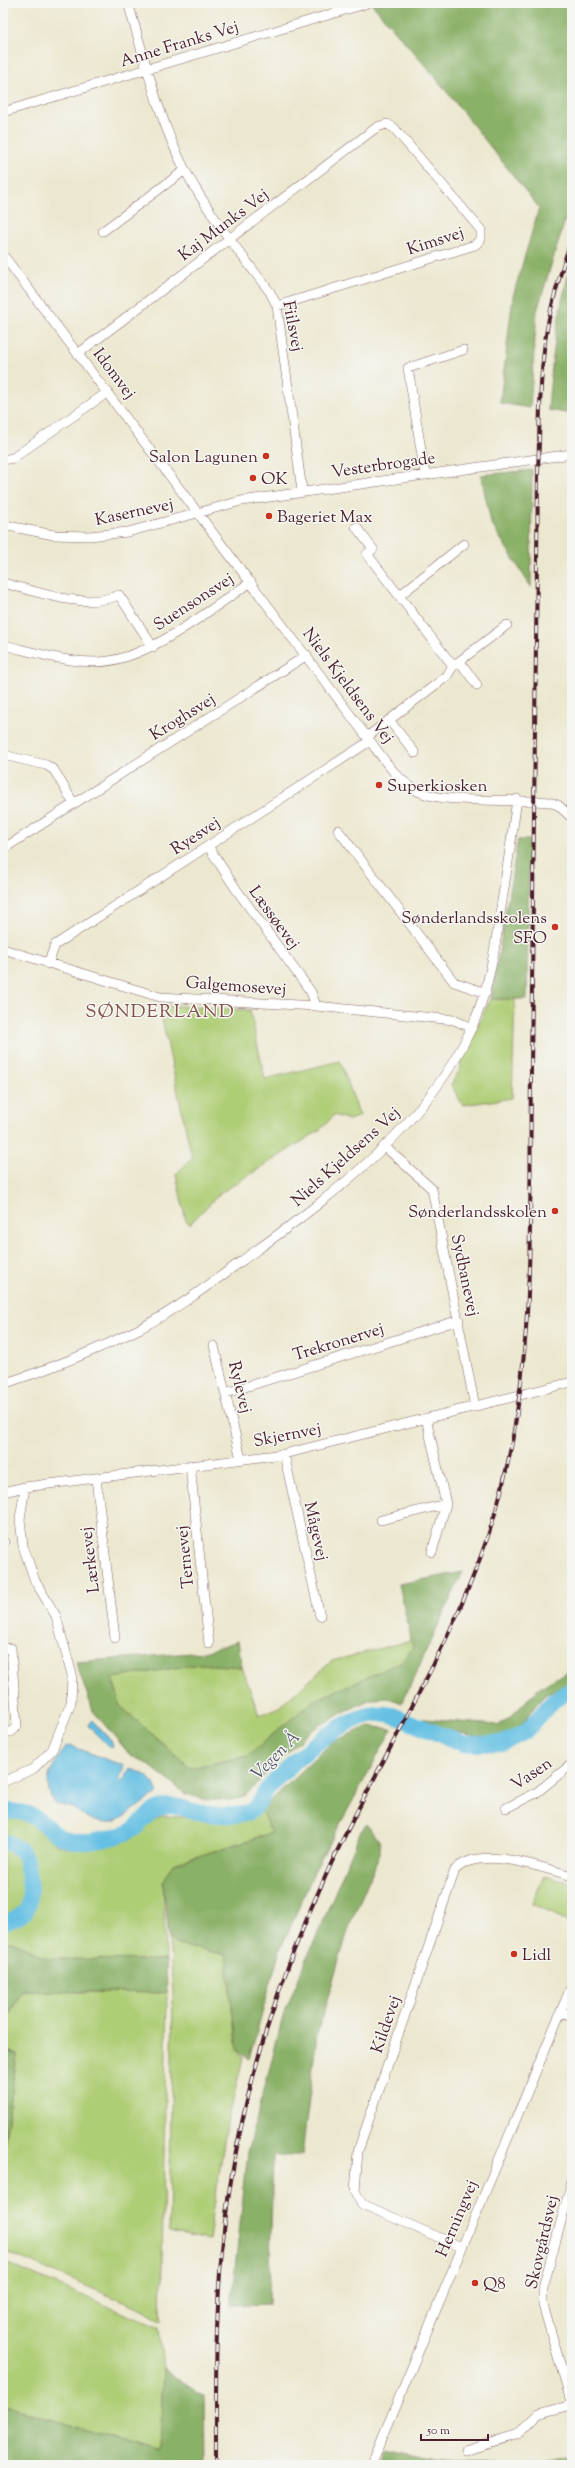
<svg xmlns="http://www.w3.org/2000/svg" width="575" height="2468" font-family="'Sorts Mill Goudy',serif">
<rect width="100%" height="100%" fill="#f6f6f2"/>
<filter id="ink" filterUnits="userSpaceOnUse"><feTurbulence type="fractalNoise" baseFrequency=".025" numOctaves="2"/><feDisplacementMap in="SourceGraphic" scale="8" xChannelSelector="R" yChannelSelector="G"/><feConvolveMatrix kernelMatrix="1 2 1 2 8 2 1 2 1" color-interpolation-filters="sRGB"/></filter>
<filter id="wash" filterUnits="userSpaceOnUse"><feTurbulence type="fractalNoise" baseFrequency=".012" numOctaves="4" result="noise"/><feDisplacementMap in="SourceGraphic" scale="16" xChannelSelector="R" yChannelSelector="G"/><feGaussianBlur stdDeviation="0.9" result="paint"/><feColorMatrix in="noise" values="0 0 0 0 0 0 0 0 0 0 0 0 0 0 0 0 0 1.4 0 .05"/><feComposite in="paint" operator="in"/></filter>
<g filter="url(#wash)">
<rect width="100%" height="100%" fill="#ece8d0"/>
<!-- green -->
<path fill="#aece76" stroke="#7c7650" d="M491 999H515L512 1098 463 1105 451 1085 461 1068 460 1059Z
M159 1005 250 1010 265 1079 340 1061 360 1116 349 1120 334 1115 320 1130 219 1194 190 1224 186 1221 176 1174 192 1158Z
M412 1640 413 1648 401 1662 313 1701 247 1756 191 1768 120 1706 113 1678 199 1664 242 1667 259 1715 279 1707 332 1661Z
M261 1810 271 1833 173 1864 163 1882 166 1960 48 1959 14 1942H3V1930C12 1926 26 1921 32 1912 35 1906 34 1898 33 1891 32 1869 30 1842 3 1837V1815L25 1818 57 1845 68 1848 132 1839 150 1822 162 1816 244 1820 251 1818Z
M3 1845 15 1850C23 1867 28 1890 21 1907L3 1916Z
M544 1876 572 1883V1923L532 1904Z
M169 1938 178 1945 226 1955 237 2051 243 2058 226 2129 209 2240 169 2232 173 1993Z
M22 1991 167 1993 161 2322 144 2311 3 2250V2154L17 2055 3 2049V2027Z
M3 2262 159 2328 163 2369 160 2451 3 2405Z"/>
<!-- forest -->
<path fill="#8ab167" stroke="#6a6849" d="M371 3H572V205L565 220 537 311 530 408 500 403 513 296 539 208 435 77Z
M572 262V414L548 410C552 358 557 312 572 262Z
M532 470 531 587 491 523 481 475Z
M518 840H529L527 999H491Z
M463 1572 402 1703 389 1698 371 1699 344 1712 312 1730 283 1756 246 1795 233 1800H207L186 1794 145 1762 131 1756 93 1711 76 1662 204 1652 238 1641 242 1667 199 1664 113 1678 120 1706 191 1768 247 1756 313 1701 401 1662 413 1648 399 1584Z
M572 1668V1684C564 1687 550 1690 544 1696 534 1705 528 1718 519 1727 496 1750 438 1726 412 1718L497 1725C515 1718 525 1699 540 1688 550 1680 562 1677 572 1668Z
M369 1726 392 1729 316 1868 280 1950 249 2059 237 2051 226 1955 178 1945 169 1938 163 1882 173 1864 271 1833 261 1810 332 1742Z
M367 1824 380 1842V1854L350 1924 317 2034 302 2155H273L269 2304 231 2305 248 2152 284 2013 361 1831Z
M3 1942H14L48 1959 166 1960 167 1993 22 1991 3 2027Z
M3 2049 17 2055 3 2154Z
M163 2369 204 2396 205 2465H3V2405L160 2451Z
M388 2448 455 2463 534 2465 569 2458 572 2459V2465H381Z"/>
<!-- water -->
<path fill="#65c0e3" stroke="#587087" d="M92 1720 112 1742 113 1747 110 1748 89 1727 88 1724Z
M71 1746 124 1766 119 1781 125 1779 129 1769C143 1771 155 1780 158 1794 138 1802 122 1827 99 1822 88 1820 80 1812 72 1808 67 1805 59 1805 54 1804 41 1778 52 1769 65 1747Z"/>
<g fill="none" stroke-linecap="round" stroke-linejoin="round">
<!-- river -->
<path stroke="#65c0e3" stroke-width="16" d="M3 1811C11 1812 23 1811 30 1815 53 1826 50 1840 82 1842 92 1843 125 1836 134 1829 148 1818 150 1807 171 1806 179 1805 189 1811 197 1812 210 1815 239 1818 251 1811 260 1806 262 1795 269 1787 294 1760 351 1705 392 1715L464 1744 503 1743 525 1732 554 1700 572 1689
M3 1841C10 1843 17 1846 22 1852 29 1862 34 1903 25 1912 20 1917 9 1921 3 1924"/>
</g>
</g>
<g filter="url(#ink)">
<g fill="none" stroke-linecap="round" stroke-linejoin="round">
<defs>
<path id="minor" d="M128 3C145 59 158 118 185 170 208 213 240 253 270 292L277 306 302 491
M3 112 365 4
M103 231 185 170
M3 255 370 741C383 758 396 779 416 790 442 805 516 798 549 802L558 805 572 818
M79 353 377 127 387 124 394 128 481 230V239L475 245 277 306
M3 460 13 458 108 392
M425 475 408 368 463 350
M3 525 54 535 89 536 128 532 241 501 572 454
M356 527 373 549 367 554 453 666 507 625
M3 583C40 592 83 610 119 595L153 647
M399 596 464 544
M3 645C33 652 65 662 96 662 146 662 209 610 251 582
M460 662 477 685
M389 720 415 753
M367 737 447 676 453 666
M3 755 46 765 54 770 74 804
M338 830 454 982 486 993
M208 846 236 889 311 992 316 1006
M3 849 307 655
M3 949 160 997 316 1006 454 1020 472 1028
M48 964 55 945 370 741
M384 1146 432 1189 475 1407
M214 1346 241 1459
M3 1384C50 1369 95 1351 139 1329 179 1308 217 1279 254 1252 337 1192 427 1124 471 1029 489 990 495 949 501 907 507 871 512 835 517 799
M226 1393 459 1320
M426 1418 446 1504 432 1552
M284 1454 320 1616
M190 1465 209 1644
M96 1478 115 1638
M3 1492 25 1487 284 1454 572 1382
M381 1520 446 1504
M3 1542H4
M3 1649 11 1648 17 1726 11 1732H3
M3 1782 33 1769 52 1750 71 1703 72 1675 56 1616 35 1581 23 1546 20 1519 25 1487
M506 1808 536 1793 572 1764
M561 2012 572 2016
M461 2247 362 2204 355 2191 358 2151 455 1870C480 1844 542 1868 572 1876
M465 2450 518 2434 538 2414 572 2405 543 2305V2288L572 2181
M371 2465 572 1985"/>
</defs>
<!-- minor casing -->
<use href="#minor" stroke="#836565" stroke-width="10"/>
<!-- minor -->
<use href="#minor" stroke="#fff" stroke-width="9"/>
<defs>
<path id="rail" d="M216 2465C216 2393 215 2321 222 2249 235 2116 274 1985 331 1864 386 1747 460 1635 496 1510 537 1369 529 1215 531 1070 533 871 536 672 538 473 540 423 539 372 548 323 554 293 563 265 572 237"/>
</defs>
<!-- rail casing -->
<use href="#rail" stroke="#4a1f2b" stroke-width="4"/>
<!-- rail -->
<use href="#rail" stroke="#f6f6f2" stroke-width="2.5" stroke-dasharray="8" stroke-linecap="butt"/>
</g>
</g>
<!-- markers -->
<g fill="#c8321e" stroke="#f6f6f2" stroke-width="1.5">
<circle cx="266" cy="456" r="4"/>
<circle cx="253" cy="478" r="4"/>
<circle cx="269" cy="516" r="4"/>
<circle cx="379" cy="785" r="4"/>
<circle cx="555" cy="927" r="4"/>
<circle cx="555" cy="1211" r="4"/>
<circle cx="514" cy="1954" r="4"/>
<circle cx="475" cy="2283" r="4"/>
</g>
<g text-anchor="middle" stroke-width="3" stroke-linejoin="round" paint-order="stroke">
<!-- street labels -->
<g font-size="17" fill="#4a1f2b" stroke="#f6f6f2">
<text transform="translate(179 43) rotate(-17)" y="6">Anne Franks Vej</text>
<text transform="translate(223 224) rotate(-37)" y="6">Kaj Munks Vej</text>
<text transform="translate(435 240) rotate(-18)" y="6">Kimsvej</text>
<text transform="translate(294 326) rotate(79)" y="6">Fiilsvej</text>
<text transform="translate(115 373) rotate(53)" y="6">Idomvej</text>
<text transform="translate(383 464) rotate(-8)" y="6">Vesterbrogade</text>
<text transform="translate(134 511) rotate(-12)" y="6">Kasernevej</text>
<text transform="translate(193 601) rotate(-33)" y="6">Suensonsvej</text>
<text transform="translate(349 685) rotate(53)" y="6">Niels Kjeldsens Vej</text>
<text transform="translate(182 716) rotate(-32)" y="6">Kroghsvej</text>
<text transform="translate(195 835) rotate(-33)" y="6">Ryesvej</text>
<text transform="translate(275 917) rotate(54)" y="6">Læssøevej</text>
<text transform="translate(236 985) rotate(4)" y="6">Galgemosevej</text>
<text transform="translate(345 1156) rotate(-42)" y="6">Niels Kjeldsens Vej</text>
<text transform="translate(466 1275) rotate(78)" y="6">Sydbanevej</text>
<text transform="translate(338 1341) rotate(-17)" y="6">Trekronervej</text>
<text transform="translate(241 1387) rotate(76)" y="6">Rylevej</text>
<text transform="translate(287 1434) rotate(-11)" y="6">Skjernvej</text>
<text transform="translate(317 1531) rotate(77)" y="6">Mågevej</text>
<text transform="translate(184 1557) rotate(-96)" y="6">Ternevej</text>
<text transform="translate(89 1560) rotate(-97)" y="6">Lærkevej</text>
<text transform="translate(531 1773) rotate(-34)" y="6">Vasen</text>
<text transform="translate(385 2024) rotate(-71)" y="6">Kildevej</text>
<text transform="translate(456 2218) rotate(-67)" y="6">Herningvej</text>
<text transform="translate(541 2242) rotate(-77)" y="6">Skovgårdsvej</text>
</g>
<!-- poi labels -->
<g font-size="17" fill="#4a1f2b" stroke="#f6f6f2" text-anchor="start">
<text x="258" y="462" text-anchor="end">Salon Lagunen</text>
<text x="261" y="484">OK</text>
<text x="277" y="522">Bageriet Max</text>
<text x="387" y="791">Superkiosken</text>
<text x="547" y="923" text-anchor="end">Sønderlandsskolens<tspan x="547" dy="20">SFO</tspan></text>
<text x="547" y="1217" text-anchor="end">Sønderlandsskolen</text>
<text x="522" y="1960">Lidl</text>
<text x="483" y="2289">Q8</text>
</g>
<!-- water labels -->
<g font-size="18" font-style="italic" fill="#53576b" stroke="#f6f6f2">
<text transform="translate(275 1755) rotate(-45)" y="6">Vegen Å</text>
</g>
<!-- quarter labels -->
<g font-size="19" letter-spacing="1" fill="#83534b" stroke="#f6f6f2">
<text x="160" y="1017">SØNDERLAND</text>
</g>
</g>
<!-- margin -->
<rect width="575" height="2468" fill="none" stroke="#f6f6f2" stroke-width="16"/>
<!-- scale -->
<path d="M421 2434v6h67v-6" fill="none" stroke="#4a1f2b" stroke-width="2"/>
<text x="427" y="2434" font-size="12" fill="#4a1f2b" stroke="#f6f6f2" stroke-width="3" paint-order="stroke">50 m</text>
</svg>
